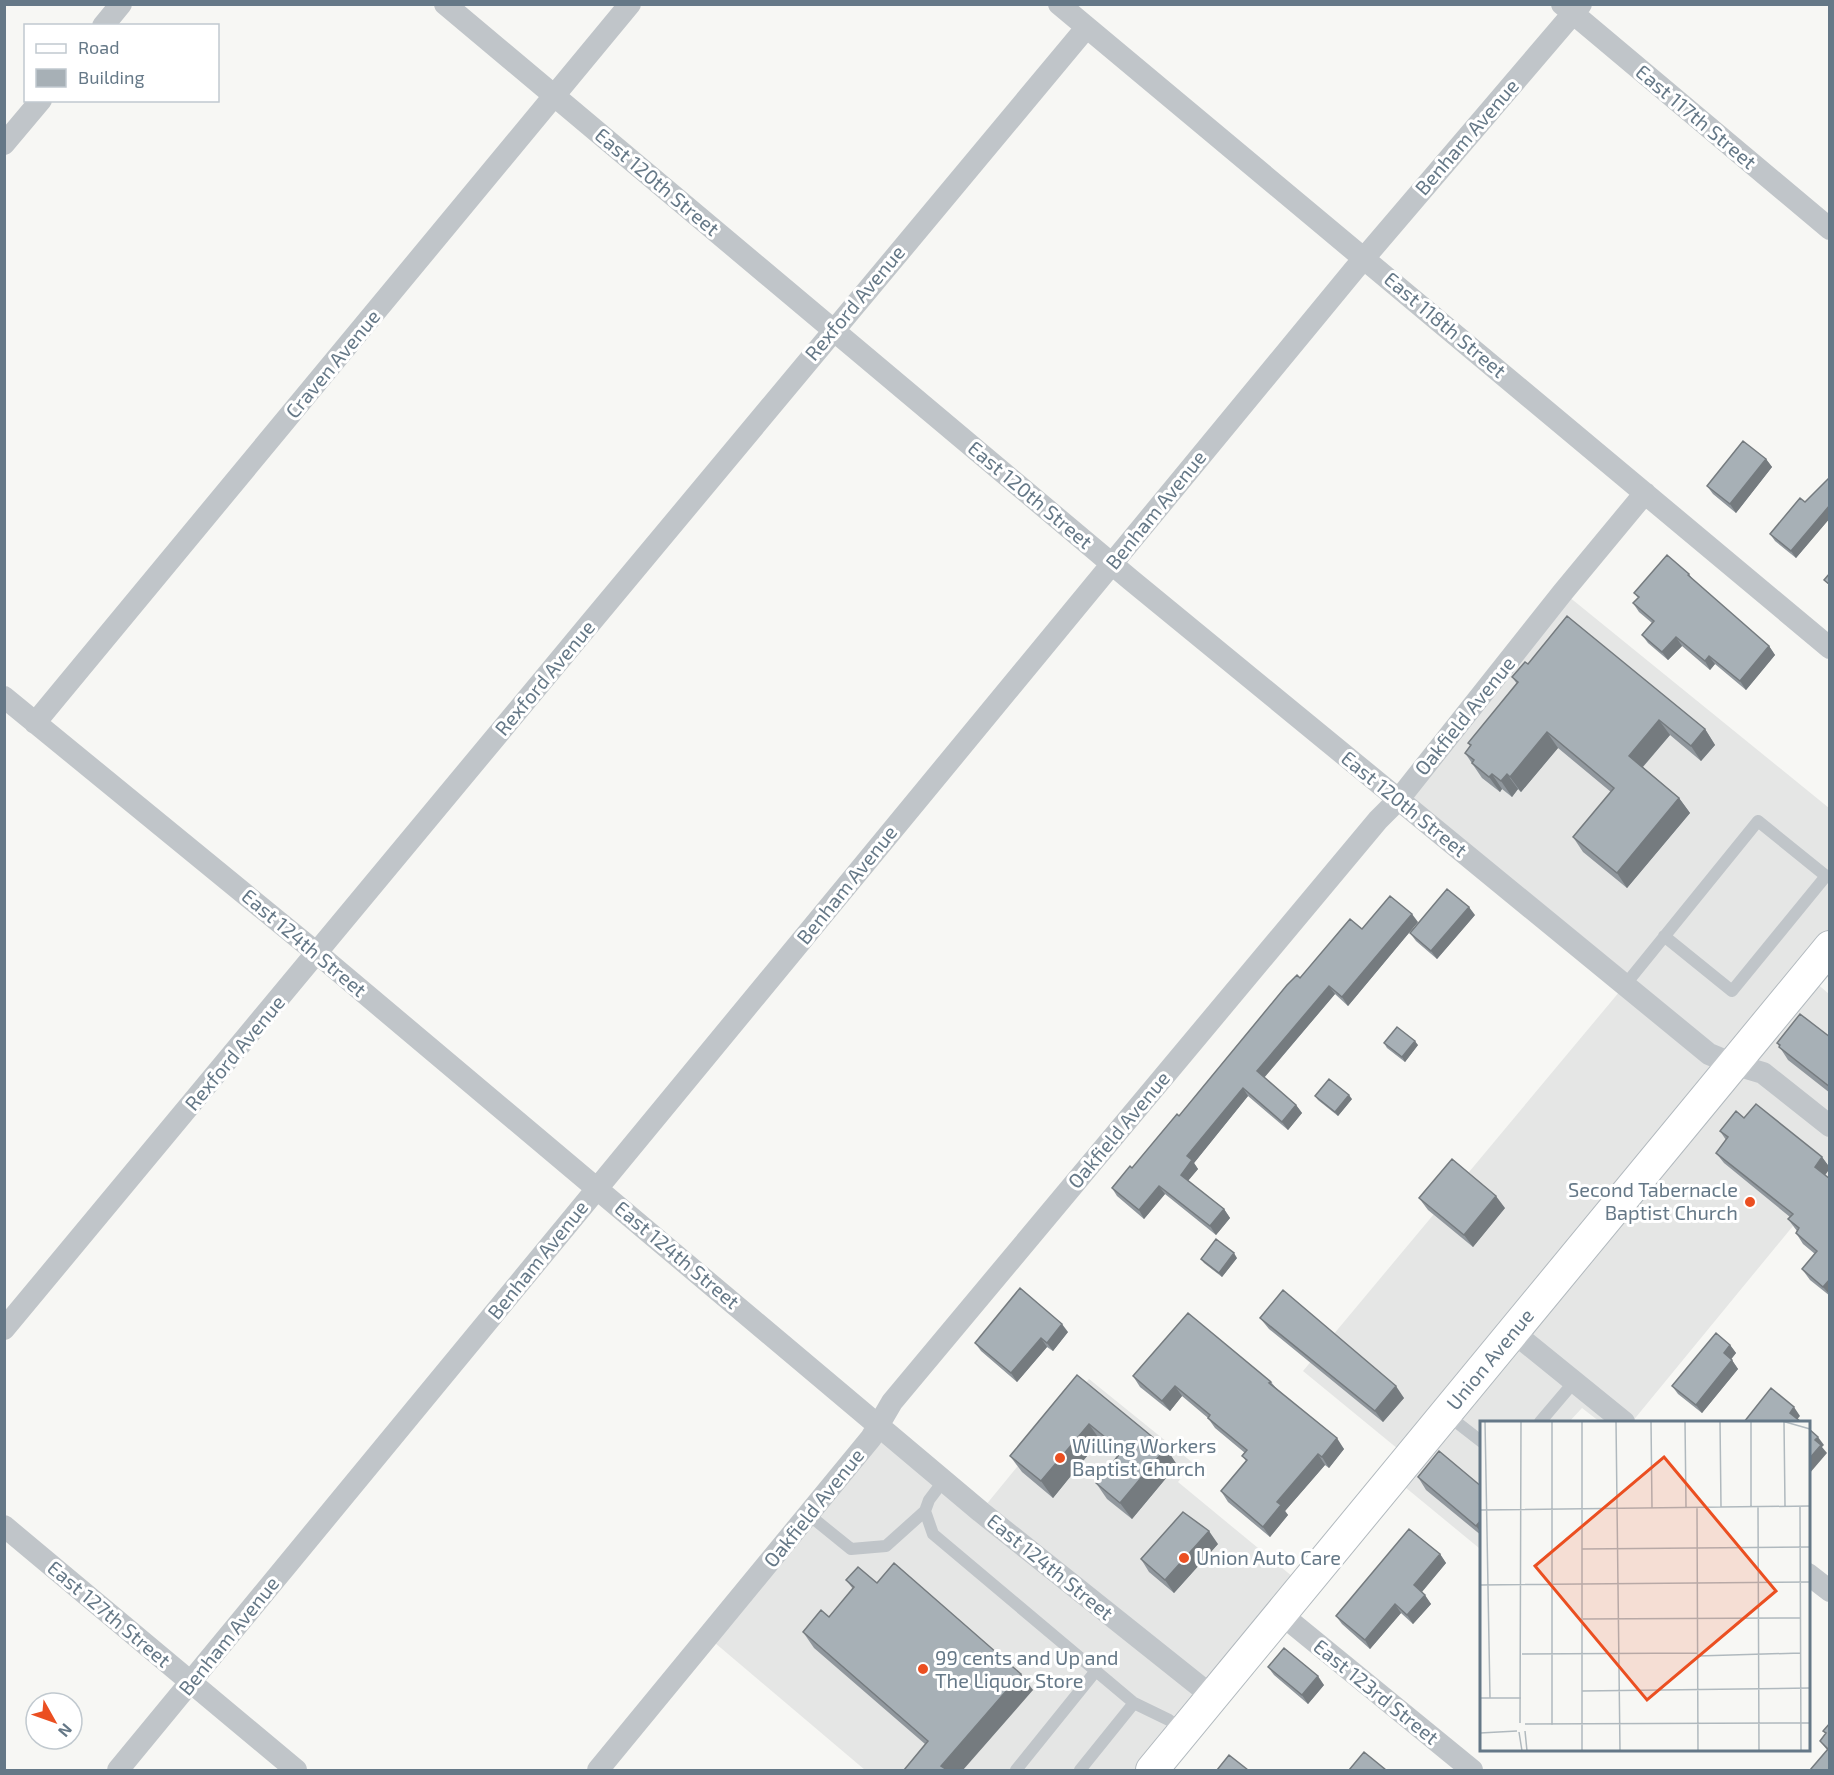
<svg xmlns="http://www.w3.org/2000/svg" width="1834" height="1775" font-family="'Exo 2',sans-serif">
<rect width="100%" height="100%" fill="#f7f7f4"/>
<!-- built -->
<path fill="#e5e6e5" d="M1563 592 1829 808V947L1807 975 1829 994V1182L1632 1422H1600L1582 1408 1569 1422H1482V1545L1479 1548 1394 1478 1409 1458 1303 1371 1625 985 1399 799Z
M1089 1379 1193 1463 1178 1482 1304 1586 1152 1770H865L708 1637 879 1424 981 1511Z"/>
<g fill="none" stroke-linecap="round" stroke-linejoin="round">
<defs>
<g id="secondary">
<path id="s1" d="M1152 1770 1830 947"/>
</g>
</defs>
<!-- secondary casing -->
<use href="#secondary" stroke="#b2b9be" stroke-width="34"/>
<!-- lane -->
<path stroke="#c0c5c9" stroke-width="12" d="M1625 985 1758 821 1826 876 1732 991 1664 936
M1446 1414 1482 1442
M1540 1422 1574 1382
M944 1480 929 1500 925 1511 933 1534 1134 1703
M809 1515 851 1549 886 1546 925 1511
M1016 1770 1095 1672
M1080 1770 1134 1703 1169 1720 1183 1732"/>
<!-- street -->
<path stroke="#c0c5c9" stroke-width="22" d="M445 4 1131 580 1709 1054 1733 1064 1763 1073 1830 1126
M1059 4 1830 648
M1562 4 1830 229
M103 26 121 4
M4 144 41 100
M4 697 318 954 981 1512 1213 1697
M35 723 630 4
M4 1329C366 896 723 460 1086 28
M1513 1332 1624 1422
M4 1526 296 1770
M1808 1574 1830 1591
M1281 1614 1472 1770
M118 1770 1354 270 1581 4
M598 1770 871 1438 892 1402 1378 820 1399 799 1563 592 1645 493"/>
<!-- secondary -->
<use href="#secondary" stroke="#fff" stroke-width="32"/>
</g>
<!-- wall -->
<path fill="#90979d" d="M1766 459 1772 467 1736 513 1713 494 1707 486Z
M1830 477V518L1796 558 1775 541 1770 534 1805 502Z
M1689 574 1694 581 1769 646 1775 655 1746 690 1715 664 1710 670 1682 646 1668 660 1648 643 1642 635 1652 623 1639 612 1633 603 1638 598 1634 593Z
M1528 664 1705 729 1715 745 1701 761 1670 735 1643 767 1679 798 1690 813 1627 888 1583 852 1573 837 1611 792 1558 748 1521 792 1518 789 1512 797 1502 789 1500 792 1482 778 1465 753 1470 746 1468 743 1517 684 1512 677Z
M1475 915 1437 959 1416 941 1410 933Z
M1418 922 1348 1006 1335 994 1264 1078 1296 1105 1302 1113 1288 1130 1248 1096 1194 1163 1198 1169 1188 1181 1224 1209 1230 1218 1216 1235 1165 1194 1144 1219 1117 1196 1112 1188 1132 1168 1179 1116 1300 978 1362 929Z
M1830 1037V1093L1788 1060 1777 1043Z
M1384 1043 1418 1045 1405 1062 1387 1048Z
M1315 1096 1352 1099 1338 1116 1318 1100Z
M1744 1118 1822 1157 1830 1168 1825 1175 1830 1179V1296L1810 1280 1802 1269 1815 1254 1803 1244 1796 1233 1797 1231 1788 1219 1790 1217 1724 1163 1716 1153 1726 1140 1720 1131Z
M1419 1198 1505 1208 1473 1247 1428 1210Z
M1237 1258 1222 1277 1204 1263 1201 1259Z
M1260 1318 1404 1398 1383 1422 1269 1329Z
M1068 1332 1053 1351 1047 1347 1017 1382 981 1351 975 1343Z
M1730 1345 1736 1353 1731 1359 1738 1369 1702 1413 1678 1394 1672 1386Z
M1077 1375 1166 1448 1177 1465 1132 1519 1107 1499 1096 1483 1118 1455 1100 1440 1053 1498 1022 1472 1010 1456Z
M1133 1376 1271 1382 1276 1388 1344 1449 1329 1468 1325 1465 1285 1511 1288 1515 1270 1537 1228 1502 1221 1491 1246 1461 1242 1456 1245 1453 1215 1428 1208 1418 1182 1396 1170 1411 1140 1387Z
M1418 1477 1482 1487V1536L1426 1490Z
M1218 1544 1174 1593 1149 1572 1141 1559Z
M1440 1554 1446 1563 1422 1592 1431 1604 1413 1624 1401 1613 1370 1649 1342 1624 1336 1616Z
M846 1580 877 1583 1033 1690 925 1744 814 1648 803 1632 829 1617 853 1589Z
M1268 1667 1324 1685 1308 1704 1274 1675Z
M1830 1723V1770L1827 1750 1820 1741 1826 1734 1823 1731Z"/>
<!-- shaded-wall -->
<path fill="#757b7f" d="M1766 459 1772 467 1736 513 1730 504Z
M1830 505V518L1796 558 1791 551Z
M1676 637 1682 646 1668 660 1662 652Z
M1769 646 1775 655 1746 690 1740 681Z
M1709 656 1715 664 1710 670 1705 661Z
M1659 720 1670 735 1639 771 1629 756Z
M1705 729 1715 745 1701 761 1691 746Z
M1547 732 1558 748 1521 792 1510 777Z
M1492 774 1502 789 1500 792 1489 777Z
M1507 774 1518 789 1512 797 1501 781Z
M1679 798 1690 813 1627 888 1617 873Z
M1469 907 1475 915 1437 959 1431 951Z
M1412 914 1418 922 1348 1006 1342 997Z
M1329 986 1335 994 1262 1080 1257 1071Z
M1415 1041 1418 1045 1405 1062 1402 1057Z
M1243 1088 1248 1096 1194 1163 1198 1169 1186 1183 1181 1175 1187 1156Z
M1349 1095 1352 1099 1338 1116 1335 1112Z
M1296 1105 1302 1113 1288 1130 1282 1122Z
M1822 1157 1830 1168 1823 1178 1815 1167Z
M1159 1186 1165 1194 1144 1219 1139 1210Z
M1496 1196 1505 1208 1473 1247 1464 1235Z
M1224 1209 1230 1218 1216 1235 1210 1226Z
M1234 1253 1237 1258 1222 1277 1219 1273Z
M1830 1279V1295L1823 1287Z
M1062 1324 1068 1332 1053 1351 1047 1343Z
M1041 1338 1047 1347 1017 1382 1011 1373Z
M1730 1345 1736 1353 1729 1362 1724 1353Z
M1732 1360 1738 1369 1702 1413 1696 1405Z
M1175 1386 1182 1396 1170 1411 1162 1401Z
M1396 1386 1404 1398 1383 1422 1375 1411Z
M1794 1407 1800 1416 1795 1422 1790 1413Z
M1089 1424 1100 1440 1053 1498 1041 1481Z
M1818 1437 1824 1445 1822 1447 1827 1453 1809 1474V1459L1815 1440Z
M1337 1438 1344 1449 1329 1468 1322 1457Z
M1166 1448 1177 1465 1132 1519 1120 1503Z
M1318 1454 1325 1465 1285 1511 1288 1515 1270 1537 1263 1527 1277 1502Z
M1482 1519V1534L1476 1526Z
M1209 1531 1218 1544 1174 1593 1165 1580Z
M1440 1554 1446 1563 1420 1594 1414 1585Z
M1425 1595 1431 1604 1413 1624 1407 1615Z
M1395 1604 1401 1613 1370 1649 1365 1640Z
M1021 1674 1033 1690 963 1770H944L941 1766Z
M1318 1676 1324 1685 1308 1704 1302 1695Z"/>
<!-- building -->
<path fill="#a7b0b6" stroke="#757b7f" stroke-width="1.5" d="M1743 441 1766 459 1730 504 1707 486Z
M1830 477V505L1791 551 1770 534 1800 498 1805 502Z
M1667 555 1689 574 1688 575 1769 646 1740 681 1709 656 1705 661 1676 637 1662 652 1642 635 1654 621 1633 603 1639 597 1634 593Z
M1830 573V585L1824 580Z
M1567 616 1705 729 1691 746 1659 720 1629 756 1679 798 1617 873 1573 837 1614 788 1547 732 1510 777 1507 774 1501 781 1492 774 1489 777 1472 763 1474 760 1465 753 1471 745 1468 743 1518 682 1512 677 1525 662 1528 664Z
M1447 889 1469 907 1431 951 1410 933Z
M1390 896 1412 914 1342 997 1329 986 1257 1071 1296 1105 1282 1122 1243 1088 1187 1156 1192 1160 1181 1175 1224 1209 1210 1226 1159 1186 1139 1210 1112 1188 1130 1166 1132 1168 1177 1114 1179 1116 1287 985 1297 975 1300 978 1350 919 1362 929Z
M1800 1014 1830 1037V1087L1779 1047 1780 1045 1777 1043Z
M1397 1027 1415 1041 1402 1057 1384 1043Z
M1329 1079 1349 1095 1335 1112 1315 1096Z
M1756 1104 1822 1157 1815 1167 1830 1179V1279L1823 1287 1802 1269 1817 1251 1796 1233 1799 1228 1788 1219 1793 1214 1716 1153 1728 1137 1720 1131 1736 1111 1744 1118Z
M1452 1159 1496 1196 1464 1235 1419 1198Z
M1216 1239 1234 1253 1219 1273 1201 1259Z
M1020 1288 1062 1324 1047 1343 1041 1338 1011 1373 975 1343Z
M1283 1290 1396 1386 1375 1411 1260 1318Z
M1188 1313 1271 1382 1269 1383 1337 1438 1322 1457 1318 1454 1277 1502 1281 1505 1263 1527 1221 1491 1247 1460 1242 1456 1247 1450 1208 1418 1210 1415 1175 1386 1162 1401 1133 1376Z
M1716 1333 1730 1345 1724 1353 1732 1360 1696 1405 1672 1386Z
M1077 1375 1166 1448 1120 1503 1096 1483 1122 1451 1089 1424 1041 1481 1010 1456Z
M1771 1388 1794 1407 1790 1413 1801 1422H1744Z
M1809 1429 1818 1437 1815 1440 1821 1445 1809 1459Z
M1439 1451 1482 1487V1519L1476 1526 1418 1477Z
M1183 1512 1209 1531 1165 1580 1141 1559Z
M1409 1529 1440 1554 1414 1585 1425 1595 1407 1615 1395 1604 1365 1640 1336 1616Z
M894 1563 1021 1674 941 1766 947 1770H904L928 1741 803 1632 821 1610 829 1617 854 1587 846 1580 858 1567 877 1583Z
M1284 1648 1318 1676 1302 1695 1268 1667Z
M1830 1723V1770H1810L1828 1749 1820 1741 1826 1733 1823 1731Z
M1364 1752 1386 1770H1349Z
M1229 1755 1248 1770H1217Z"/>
<!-- markers -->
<g fill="#eb4f21" stroke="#fff" stroke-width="2">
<circle cx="1750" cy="1202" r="6"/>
<circle cx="1060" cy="1458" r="6"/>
<circle cx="1184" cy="1558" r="6"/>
<circle cx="923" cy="1669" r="6"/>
</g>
<g text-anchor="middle" stroke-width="6" stroke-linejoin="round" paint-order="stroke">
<!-- street labels -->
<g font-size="20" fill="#657887" stroke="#fff">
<text transform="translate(1696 117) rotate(40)" y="7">East 117th Street</text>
<text transform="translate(1467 137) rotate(-49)" y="7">Benham Avenue</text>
<text transform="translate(657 182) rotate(40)" y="7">East 120th Street</text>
<text transform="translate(855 303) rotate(-50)" y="7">Rexford Avenue</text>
<text transform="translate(1445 325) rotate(40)" y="7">East 118th Street</text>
<text transform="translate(333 364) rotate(-50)" y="7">Craven Avenue</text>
<text transform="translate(1030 495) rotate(40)" y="7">East 120th Street</text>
<text transform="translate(1156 510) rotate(-51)" y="7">Benham Avenue</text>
<text transform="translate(545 678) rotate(-50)" y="7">Rexford Avenue</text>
<text transform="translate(1465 716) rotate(-51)" y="7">Oakfield Avenue</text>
<text transform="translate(1404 804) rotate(39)" y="7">East 120th Street</text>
<text transform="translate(847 885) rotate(-51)" y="7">Benham Avenue</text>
<text transform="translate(304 943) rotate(40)" y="7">East 124th Street</text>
<text transform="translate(235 1053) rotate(-50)" y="7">Rexford Avenue</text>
<text transform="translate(1119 1130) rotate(-50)" y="7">Oakfield Avenue</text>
<text transform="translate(677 1255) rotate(40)" y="7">East 124th Street</text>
<text transform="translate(538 1260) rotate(-51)" y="7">Benham Avenue</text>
<text dy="7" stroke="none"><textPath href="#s1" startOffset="532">Union Avenue</textPath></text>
<text transform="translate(814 1508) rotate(-51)" y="7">Oakfield Avenue</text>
<text transform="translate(1050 1567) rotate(39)" y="7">East 124th Street</text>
<text transform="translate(109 1614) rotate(40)" y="7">East 127th Street</text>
<text transform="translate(229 1636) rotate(-51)" y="7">Benham Avenue</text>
<text transform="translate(1376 1692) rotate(39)" y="7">East 123rd Street</text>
</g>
<!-- poi labels -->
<g font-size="20" fill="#657887" stroke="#fff" text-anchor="start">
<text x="1738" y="1197" text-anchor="end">Second Tabernacle<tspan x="1738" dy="23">Baptist Church</tspan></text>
<text x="1072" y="1453">Willing Workers<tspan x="1072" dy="23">Baptist Church</tspan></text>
<text x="1196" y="1565">Union Auto Care</text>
<text x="935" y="1665">99 cents and Up and<tspan x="935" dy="23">The Liquor Store</tspan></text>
</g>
</g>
<!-- overview -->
<g transform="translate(1480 1421)">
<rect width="330" height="330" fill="#f7f7f4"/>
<path fill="none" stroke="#b0b9be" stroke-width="1.5" d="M5 0 10 277M72 0V304M136 0 140 330M171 0 172 87M205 0 206 86M240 0 241 86M302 0 330 8M304 1 305 85M320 85 321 330M217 86 218 330M271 86V0M278 86 279 330M0 89 330 85M102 128 330 126M0 164 330 161M103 198 320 197M42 233 218 232M218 235 321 232M102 270 330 267M0 277H41M40 302 41 0M45 303 330 302M45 310 47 330M39 311 42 330M0 312 37 310M102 330V0"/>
<path fill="#eb4f21" fill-opacity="0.15" stroke="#eb4f21" stroke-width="3" d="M184 36 296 170 167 279 55 145Z"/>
<rect width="330" height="330" fill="none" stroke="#657887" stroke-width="3"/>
</g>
<!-- border -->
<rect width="1834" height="1775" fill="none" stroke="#657887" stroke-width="12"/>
<!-- legend -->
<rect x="24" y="24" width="195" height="78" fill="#ffffff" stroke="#c1c9cf" stroke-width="1.5"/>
<rect x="36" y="44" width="30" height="9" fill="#ffffff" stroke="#c1c9cf" stroke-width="1.5"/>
<text x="78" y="54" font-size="18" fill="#657887">Road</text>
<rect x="36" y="69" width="30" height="18" fill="#a7b0b6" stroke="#c1c9cf" stroke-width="1.5"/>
<text x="78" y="84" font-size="18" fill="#657887">Building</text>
<!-- north arrow -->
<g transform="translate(54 1721) rotate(130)"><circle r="28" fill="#ffffff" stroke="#c1c9cf" stroke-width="1.5"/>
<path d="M0-4.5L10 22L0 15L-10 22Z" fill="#eb4f21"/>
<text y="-9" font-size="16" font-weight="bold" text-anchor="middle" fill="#657887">N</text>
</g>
</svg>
